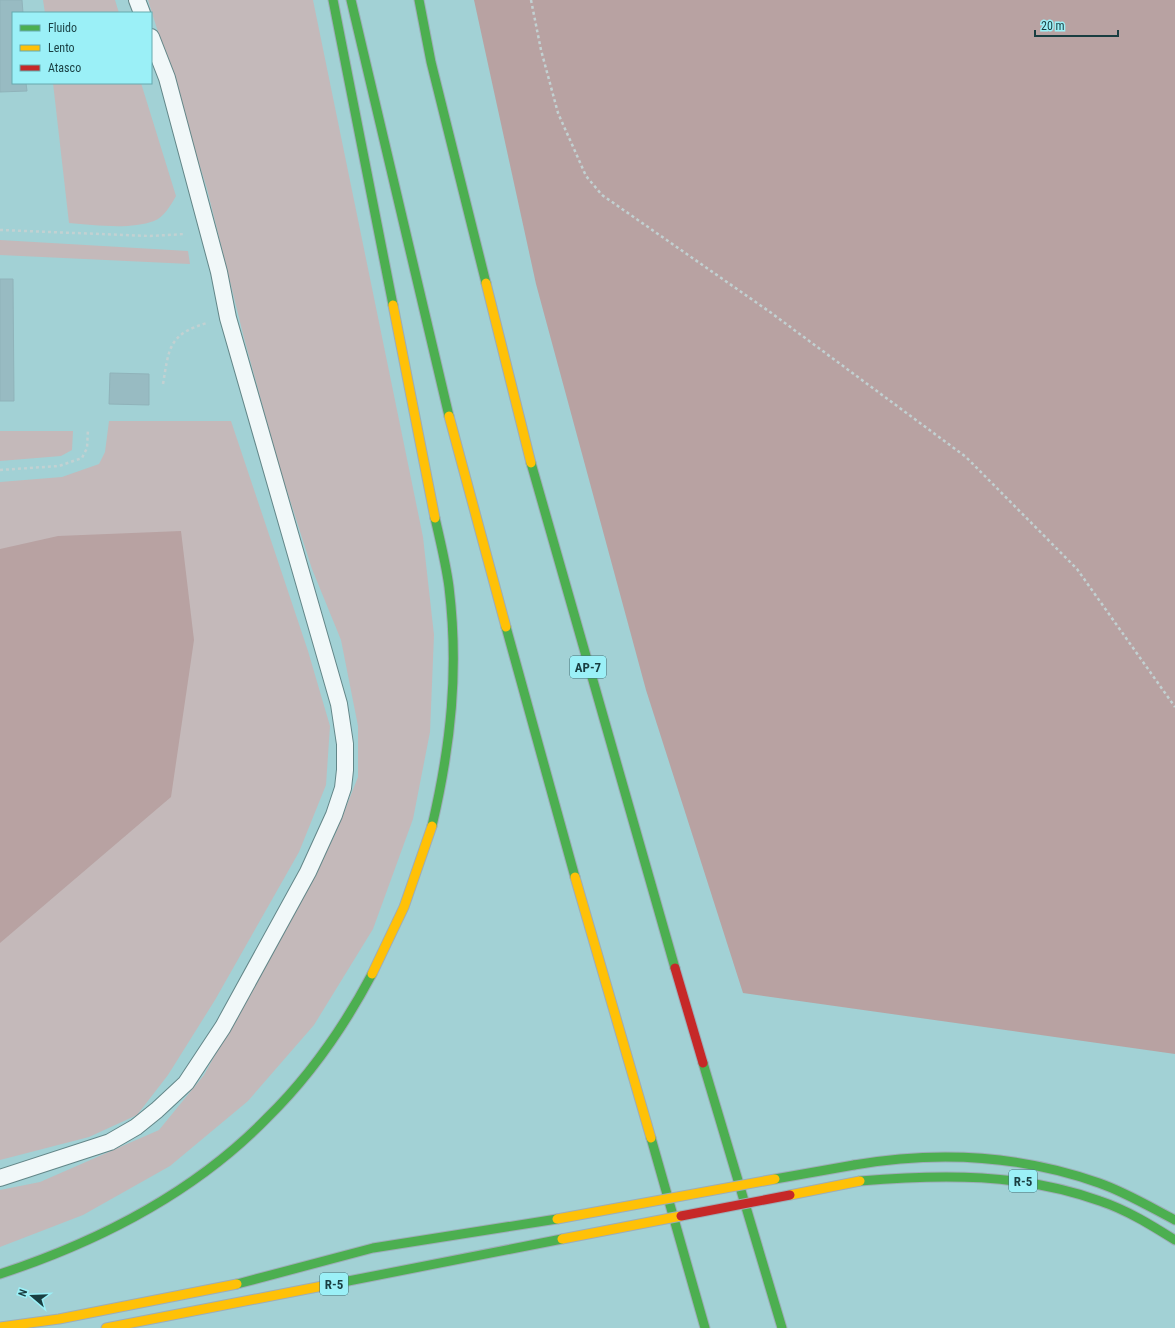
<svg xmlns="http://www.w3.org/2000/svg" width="1175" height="1328" font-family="'Roboto Condensed',sans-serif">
<rect width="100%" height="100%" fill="#a2d1d5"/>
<!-- green -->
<path fill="#c4b9ba" d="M43 0H115L119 13H45Z
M148 0H313L423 537 434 635 430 732 413 819 373 929 314 1025 248 1101 170 1166 83 1215 0 1247V1190L40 1182 159 1130 204 1075 334 837 358 777V726L341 640 312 569 279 466 244 338 207 189Z
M53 83H141L176 196C171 205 164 217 154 221 130 230 94 225 69 223Z
M0 240 188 251 190 264 0 255Z
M109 421H231L308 651 330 726 326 785 299 852 215 1000 168 1075 137 1115 89 1137 0 1160V482L62 477 99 464 105 452Z
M0 431H73L72 450 61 456 0 461Z"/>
<!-- forest -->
<path fill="#b8a2a2" d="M474 0H1175V1054L743 993 646 690 536 284Z
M181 531 194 640 171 797 0 943V549L58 536Z"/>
<!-- building -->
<path fill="#98bbc2" stroke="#90b3ba" d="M0 0H22L23 13H13V83H26L27 91 0 92Z
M0 279H13L14 401H0Z
M110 373 149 374V405L109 404Z"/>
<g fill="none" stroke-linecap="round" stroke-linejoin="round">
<defs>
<path id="lane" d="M137 0 142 13
M0 1178 110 1142 136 1127 157 1110 186 1083 223 1027 308 872 334 815 343 788 345 770V744L339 704 228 318 219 272 167 78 151 37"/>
<path id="fast" d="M333 0 393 305
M351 0 449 416
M419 0 431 62 486 283
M531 463 675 968
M506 627 575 877
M432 826C451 745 459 670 449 587 446 564 440 540 435 518
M703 1063 782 1328
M651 1138 705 1328
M854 1165C936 1151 1020 1155 1099 1183 1125 1192 1150 1207 1175 1220
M860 1181C942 1174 1022 1173 1100 1201 1127 1210 1151 1225 1175 1240
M0 1274C97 1242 195 1192 267 1118 309 1077 345 1025 372 974
M338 1283 562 1239
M237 1284 373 1248 557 1219"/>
<path id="slow" d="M486 283 531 463
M393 305 435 518
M449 416 506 627
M575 877 651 1138
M372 974 404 907 432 826
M0 1327 59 1319 237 1284
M106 1328 338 1283"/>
<path id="jam" d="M675 968 703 1063"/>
</defs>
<!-- lane casing -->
<use href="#lane" stroke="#638688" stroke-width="18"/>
<!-- fast casing -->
<use href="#fast" stroke="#9eadb8" stroke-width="11"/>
<!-- slow casing -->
<use href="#slow" stroke="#9eadb8" stroke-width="11"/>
<!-- jam casing -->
<use href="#jam" stroke="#9eadb8" stroke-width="11"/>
<!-- path -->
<path stroke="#c2d1d2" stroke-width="2.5" stroke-dasharray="3 3" stroke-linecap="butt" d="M531 0 541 50 558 113 586 176 602 195 770 312 966 457 1077 569 1175 707
M0 230 150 236 185 234
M163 384C169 349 168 334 207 323
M0 470 59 466 82 458 87 448 88 429"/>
<!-- lane -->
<use href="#lane" stroke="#f1f8f9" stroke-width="16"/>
<!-- fast -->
<use href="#fast" stroke="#4caf50" stroke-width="9"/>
<!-- slow -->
<use href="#slow" stroke="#ffc107" stroke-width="9"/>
<!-- jam -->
<use href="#jam" stroke="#c62828" stroke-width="9"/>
<defs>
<path id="fast-bridge" d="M775 1179 854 1165"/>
<path id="slow-bridge" d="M790 1195 860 1181
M557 1219 775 1179
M562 1239 681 1216"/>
<path id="jam-bridge" d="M681 1216 790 1195"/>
</defs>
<!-- fast-bridge casing -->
<use href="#fast-bridge" stroke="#9eadb8" stroke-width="11" stroke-linecap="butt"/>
<!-- slow-bridge casing -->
<use href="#slow-bridge" stroke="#9eadb8" stroke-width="11" stroke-linecap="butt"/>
<!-- jam-bridge casing -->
<use href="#jam-bridge" stroke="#9eadb8" stroke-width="11" stroke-linecap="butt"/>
<!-- fast-bridge -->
<use href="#fast-bridge" stroke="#4caf50" stroke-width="9"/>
<!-- slow-bridge -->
<use href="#slow-bridge" stroke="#ffc107" stroke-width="9"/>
<!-- jam-bridge -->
<use href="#jam-bridge" stroke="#c62828" stroke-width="9"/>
</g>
<g text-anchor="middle" stroke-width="3" stroke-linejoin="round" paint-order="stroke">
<!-- shield labels -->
<g fill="#9bf0f7" stroke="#407378" stroke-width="1">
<rect x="570" y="656" width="36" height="22" rx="3"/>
<rect x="1009" y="1170" width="28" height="22" rx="3"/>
<rect x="320" y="1273" width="28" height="22" rx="3"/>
</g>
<g font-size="13" font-weight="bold" fill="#193e41">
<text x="588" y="672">AP-7</text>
<text x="1023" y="1186">R-5</text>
<text x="334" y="1289">R-5</text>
</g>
</g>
<!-- legend -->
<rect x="12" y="12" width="140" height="72" fill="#9bf0f7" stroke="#67a9ae"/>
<rect x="20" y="25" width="20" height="6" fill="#4caf50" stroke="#67a9ae"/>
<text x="48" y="32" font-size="12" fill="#193e41">Fluido</text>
<rect x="20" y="45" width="20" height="6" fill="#ffc107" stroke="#67a9ae"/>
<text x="48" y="52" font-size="12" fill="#193e41">Lento</text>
<rect x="20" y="65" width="20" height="6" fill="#c62828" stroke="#67a9ae"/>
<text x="48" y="72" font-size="12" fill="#193e41">Atasco</text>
<!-- north arrow -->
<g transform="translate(32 1296) rotate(289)" stroke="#9bf0f7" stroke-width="3" paint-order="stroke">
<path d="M0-3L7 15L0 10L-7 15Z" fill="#193e41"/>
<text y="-6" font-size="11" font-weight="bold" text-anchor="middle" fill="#193e41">N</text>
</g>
<!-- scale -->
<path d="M1035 30v6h83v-6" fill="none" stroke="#193e41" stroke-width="2"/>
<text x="1041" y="30" font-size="12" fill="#193e41" stroke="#9bf0f7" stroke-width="3" paint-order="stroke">20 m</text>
</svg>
